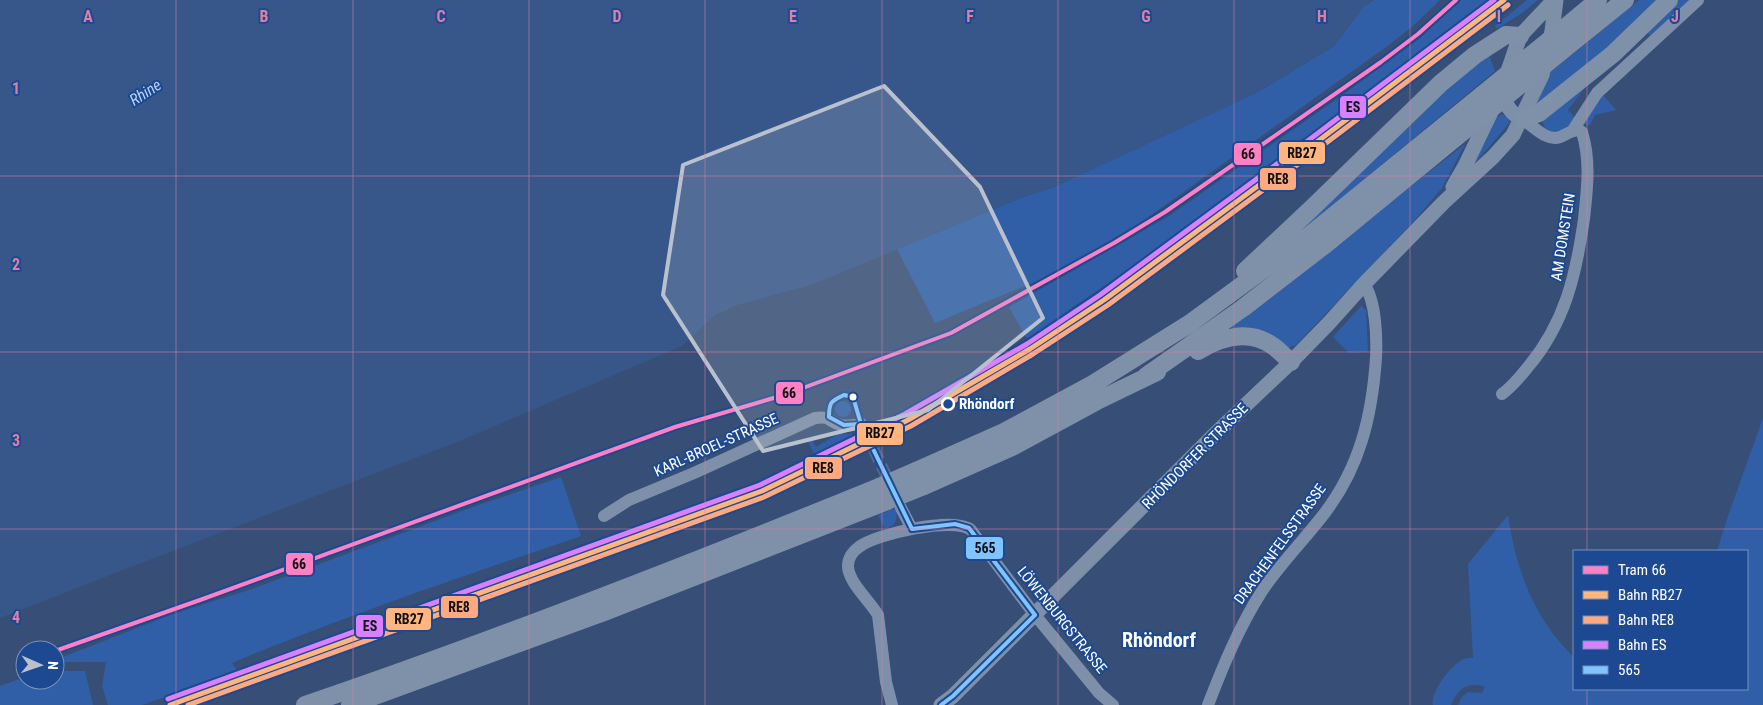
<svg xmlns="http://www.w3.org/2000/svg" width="1763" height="705" font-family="'Roboto Condensed',sans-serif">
<rect width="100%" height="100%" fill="#374f76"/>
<!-- green -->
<path fill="#305fa7" d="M1374 0H1440L1413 26 1389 45 1133 228 1042 279 935 323 897 249 1026 196 1052 188 1258 92 1334 46 1364 6Z
M1461 0H1494L1379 88 1211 212 1027 339 1009 307 1169 216 1340 97 1419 39Z
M1527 0H1538L1522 13 1497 29 1495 26Z
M1639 0H1661L1609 50 1534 107 1546 76Z
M1679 0H1692L1650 37 1647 30Z
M1488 53 1495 71 1275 253 1420 113Z
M1587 85 1568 110 1575 118C1573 121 1570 126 1567 128 1558 135 1542 133 1543 120Z
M1602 94 1616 110 1595 115 1590 125H1587L1583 122Z
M1502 114 1509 119 1510 122 1471 168 1470 167 1485 143 1497 117Z
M1465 144 1442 188 1414 221 1296 345 1287 348 1246 330 1229 328Z
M1361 306 1366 310 1368 352 1349 353 1333 337Z
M835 409a8 8 0 1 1 16 0a8 8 0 1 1-16 0Z
M1763 418V705H1458L1462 697 1468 692 1482 693 1485 687C1468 680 1457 690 1451 705H1433C1430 693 1450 666 1462 660 1465 658 1469 658 1473 658L1468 564 1508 515C1514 555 1525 594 1549 628 1556 639 1566 648 1574 658V689H1747V551H1717L1728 516Z
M838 434H853L860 437 817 461 808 441 812 440 816 447Z
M561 477 581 536C464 576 346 615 232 663L238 672 142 705H108L102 686 106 662H55V660L173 614 252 589 473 507Z
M895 508C899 518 895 527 885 529L878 515Z
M64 671H85L93 705H0V686L25 677V680H55V673Z"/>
<!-- water -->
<path fill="#37578a" d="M0 0H1373L1364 6 1334 46 1258 92 1052 188 1026 196 814 284 737 305 715 315 682 346 462 440 128 568 0 618Z"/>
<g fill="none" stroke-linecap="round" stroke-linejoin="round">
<!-- minor-tunnel -->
<path stroke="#55698b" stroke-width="12" stroke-dasharray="12 6" stroke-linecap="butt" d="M866 433 893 490"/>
<!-- minor -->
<path stroke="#7e90a9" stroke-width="12" d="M1573 130 1597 93 1698 0
M1502 394C1512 387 1520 377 1528 367 1565 323 1576 275 1584 219 1587 190 1591 161 1582 132L1579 130C1572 130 1567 134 1560 137 1546 142 1534 126 1522 119
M901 508 912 529
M604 516 629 500 694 473 815 418C832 416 827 421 841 425 847 427 854 425 861 424L866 433
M892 705 886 682 878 615C870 601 848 582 848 566 848 558 853 551 859 547 875 534 955 516 971 530L1035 615 1099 693 1113 705
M1208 705C1223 666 1239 627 1262 591 1280 564 1304 540 1324 514 1360 467 1372 416 1376 358 1377 337 1376 301 1364 284"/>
<!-- major -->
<path stroke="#7e8fa8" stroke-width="15" d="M1505 80 1520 36 1554 0
M1502 90C1505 103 1509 113 1522 119
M1453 187 1465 166 1493 108
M941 705 953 696 1213 436 1291 362 1329 323 1364 284 1444 202 1493 157 1513 135 1542 75 1552 31 1556 0"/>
<!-- highway -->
<path stroke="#7f90a9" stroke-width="18" d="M1573 21 1598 0
M1563 50 1625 0
M1522 119 1539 113 1613 54 1669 0
M1245 271 1312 208 1441 83 1475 55 1506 35 1520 36
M1198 351C1221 337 1249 329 1273 346 1279 350 1285 357 1291 362
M1146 376 1243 308 1326 244 1471 125
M916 471 1004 432 1093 384 1189 324 1305 239 1482 95
M924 486 1012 447 1097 401 1157 372
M305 705C499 639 690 564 879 487
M350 705 604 612 887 501"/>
<!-- highway-bridge -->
<path stroke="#7f90a9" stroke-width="18" d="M1482 95 1573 21
M1471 125 1563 50
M879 487 916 471
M887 501 924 486"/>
<defs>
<path id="bus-1" d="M844 395 853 397 861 424 844 425 829 417C829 402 831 401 844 395Z
M861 424 912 529
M912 529 955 524 969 528 1035 615
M941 705 953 696 1035 615"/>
</defs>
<!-- bus-1 casing -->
<use href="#bus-1" stroke="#1c4991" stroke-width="8"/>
<!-- bus-1 -->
<use href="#bus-1" stroke="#80c4ff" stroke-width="4"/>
<defs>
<path id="rail-1" d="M170 705 762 491 908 420 1030 349 1104 300 1301 154 1504 0"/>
<path id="rail-2" d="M188 705 764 497 911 426 1033 354 1108 305 1305 159 1508 5"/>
<path id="rail-3" d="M168 699 760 485 905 414 1027 344 1100 295 1297 149 1494 0"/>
</defs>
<!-- rail-1 casing -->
<use href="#rail-1" stroke="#1c4991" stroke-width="9"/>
<!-- rail-2 casing -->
<use href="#rail-2" stroke="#1c4991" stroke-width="9"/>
<!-- rail-3 casing -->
<use href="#rail-3" stroke="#1c4991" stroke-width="9"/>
<!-- rail-1 -->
<use href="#rail-1" stroke="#ffb580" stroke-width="5"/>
<!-- rail-2 -->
<use href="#rail-2" stroke="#ffa980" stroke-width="5"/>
<!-- rail-3 -->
<use href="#rail-3" stroke="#d880ff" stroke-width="5"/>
<defs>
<path id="tram-1" d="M55 651 200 600 675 427 784 395 951 333 1114 243 1165 212 1381 62 1418 34 1456 0"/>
</defs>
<!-- tram-1 casing -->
<use href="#tram-1" stroke="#1c4991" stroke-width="8"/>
<!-- tram-1 -->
<use href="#tram-1" stroke="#ff80c5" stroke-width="4"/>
</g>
<!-- marked area -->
<path fill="#b9c1cf" fill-opacity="0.2" stroke="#b9c1cf" stroke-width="4" stroke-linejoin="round" d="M884 86 980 187 1043 318 928 410 763 451 663 295 683 165Z"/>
<!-- grid -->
<path fill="none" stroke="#dd80a5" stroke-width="1" stroke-opacity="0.55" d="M176 0V705M353 0V705M529 0V705M705 0V705M882 0V705M1058 0V705M1234 0V705M1410 0V705M1587 0V551M0 176H1763M0 352H1763M0 529H1763M1587 689V705"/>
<!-- markers -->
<circle fill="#fff" stroke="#1c4991" stroke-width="2" cx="853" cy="397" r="4.5"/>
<circle fill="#1c4991" stroke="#fff" stroke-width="2.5" cx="948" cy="404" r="6"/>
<g text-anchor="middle" stroke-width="4" stroke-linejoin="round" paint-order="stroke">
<!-- street labels -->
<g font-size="15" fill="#fff" stroke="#1c4991">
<text transform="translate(1563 237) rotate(-81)" y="5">AM DOMSTEIN</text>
<text transform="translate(716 445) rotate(-24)" y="5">KARL-BROEL-STRASSE</text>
<text transform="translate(1195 456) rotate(-45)" y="5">RHÖNDORFER STRASSE</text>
<text transform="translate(1280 544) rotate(-54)" y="5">DRACHENFELSSTRASSE</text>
<text transform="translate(1062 620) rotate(51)" y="5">LÖWENBURGSTRASSE</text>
</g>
<!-- stop labels -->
<g font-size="15" font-weight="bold" fill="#fff" stroke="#1c4991" text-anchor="start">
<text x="959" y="409">Rhöndorf</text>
</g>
<!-- water labels -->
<g font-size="16" font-style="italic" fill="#b8d1f5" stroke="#1c4991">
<text transform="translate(145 92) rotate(-33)" y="6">Rhine</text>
</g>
<!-- district labels -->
<g font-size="20" font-weight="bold" fill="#fff" stroke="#1c4991">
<text x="1159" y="647">Rhöndorf</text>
</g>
</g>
<g font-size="16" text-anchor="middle" font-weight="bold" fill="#dd80a5" stroke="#1c4991" stroke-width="4" stroke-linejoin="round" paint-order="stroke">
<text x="88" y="22">A</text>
<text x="264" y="22">B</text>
<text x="441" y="22">C</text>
<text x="617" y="22">D</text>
<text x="793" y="22">E</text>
<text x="970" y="22">F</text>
<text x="1146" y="22">G</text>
<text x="1322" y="22">H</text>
<text x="1499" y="22">I</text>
<text x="1675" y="22">J</text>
<text x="16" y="94">1</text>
<text x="16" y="270">2</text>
<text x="16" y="446">3</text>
<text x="16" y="623">4</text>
</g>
<g stroke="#1c4991" stroke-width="2">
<rect x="1339" y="95" width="28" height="24" rx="5" fill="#d880ff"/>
<rect x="1278" y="141" width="48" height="24" rx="5" fill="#ffb580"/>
<rect x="1233" y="142" width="29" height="24" rx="5" fill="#ff80c5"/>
<rect x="1259" y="167" width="38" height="24" rx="5" fill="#ffa980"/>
<rect x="775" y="381" width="29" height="24" rx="5" fill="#ff80c5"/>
<rect x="856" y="422" width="48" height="24" rx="5" fill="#ffb580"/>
<rect x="804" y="456" width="39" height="24" rx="5" fill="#ffa980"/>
<rect x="965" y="536" width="39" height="24" rx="5" fill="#80c4ff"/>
<rect x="285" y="552" width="29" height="24" rx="5" fill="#ff80c5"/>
<rect x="440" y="595" width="39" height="24" rx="5" fill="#ffa980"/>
<rect x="385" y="607" width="47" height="24" rx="5" fill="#ffb580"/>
<rect x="355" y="614" width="29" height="24" rx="5" fill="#d880ff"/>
</g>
<g font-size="14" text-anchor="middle" font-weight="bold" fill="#111">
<text x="1353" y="112">ES</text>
<text x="1302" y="158">RB27</text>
<text x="1248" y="159">66</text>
<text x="1278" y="184">RE8</text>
<text x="789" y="398">66</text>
<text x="880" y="438">RB27</text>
<text x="823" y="473">RE8</text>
<text x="985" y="553">565</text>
<text x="299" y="569">66</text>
<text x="459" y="612">RE8</text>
<text x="409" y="624">RB27</text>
<text x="370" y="631">ES</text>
</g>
<!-- legend -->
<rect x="1573" y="550" width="175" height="140" fill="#1c4991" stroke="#7792bd"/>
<rect x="1583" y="566" width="25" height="8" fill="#ff80c5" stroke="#7792bd"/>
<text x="1618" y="575" font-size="15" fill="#ffffff">Tram 66</text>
<rect x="1583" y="591" width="25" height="8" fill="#ffb580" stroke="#7792bd"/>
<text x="1618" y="600" font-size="15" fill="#ffffff">Bahn RB27</text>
<rect x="1583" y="616" width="25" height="8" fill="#ffa980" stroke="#7792bd"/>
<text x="1618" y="625" font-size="15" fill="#ffffff">Bahn RE8</text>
<rect x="1583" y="641" width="25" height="8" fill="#d880ff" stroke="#7792bd"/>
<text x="1618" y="650" font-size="15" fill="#ffffff">Bahn ES</text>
<rect x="1583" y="666" width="25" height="8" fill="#80c4ff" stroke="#7792bd"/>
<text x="1618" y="675" font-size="15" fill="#ffffff">565</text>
<!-- north arrow -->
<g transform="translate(40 665) rotate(92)"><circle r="24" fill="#1c4991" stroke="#7792bd"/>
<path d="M0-4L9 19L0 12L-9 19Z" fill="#b9c1cf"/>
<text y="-8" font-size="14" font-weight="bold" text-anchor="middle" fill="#ffffff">N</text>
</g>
</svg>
